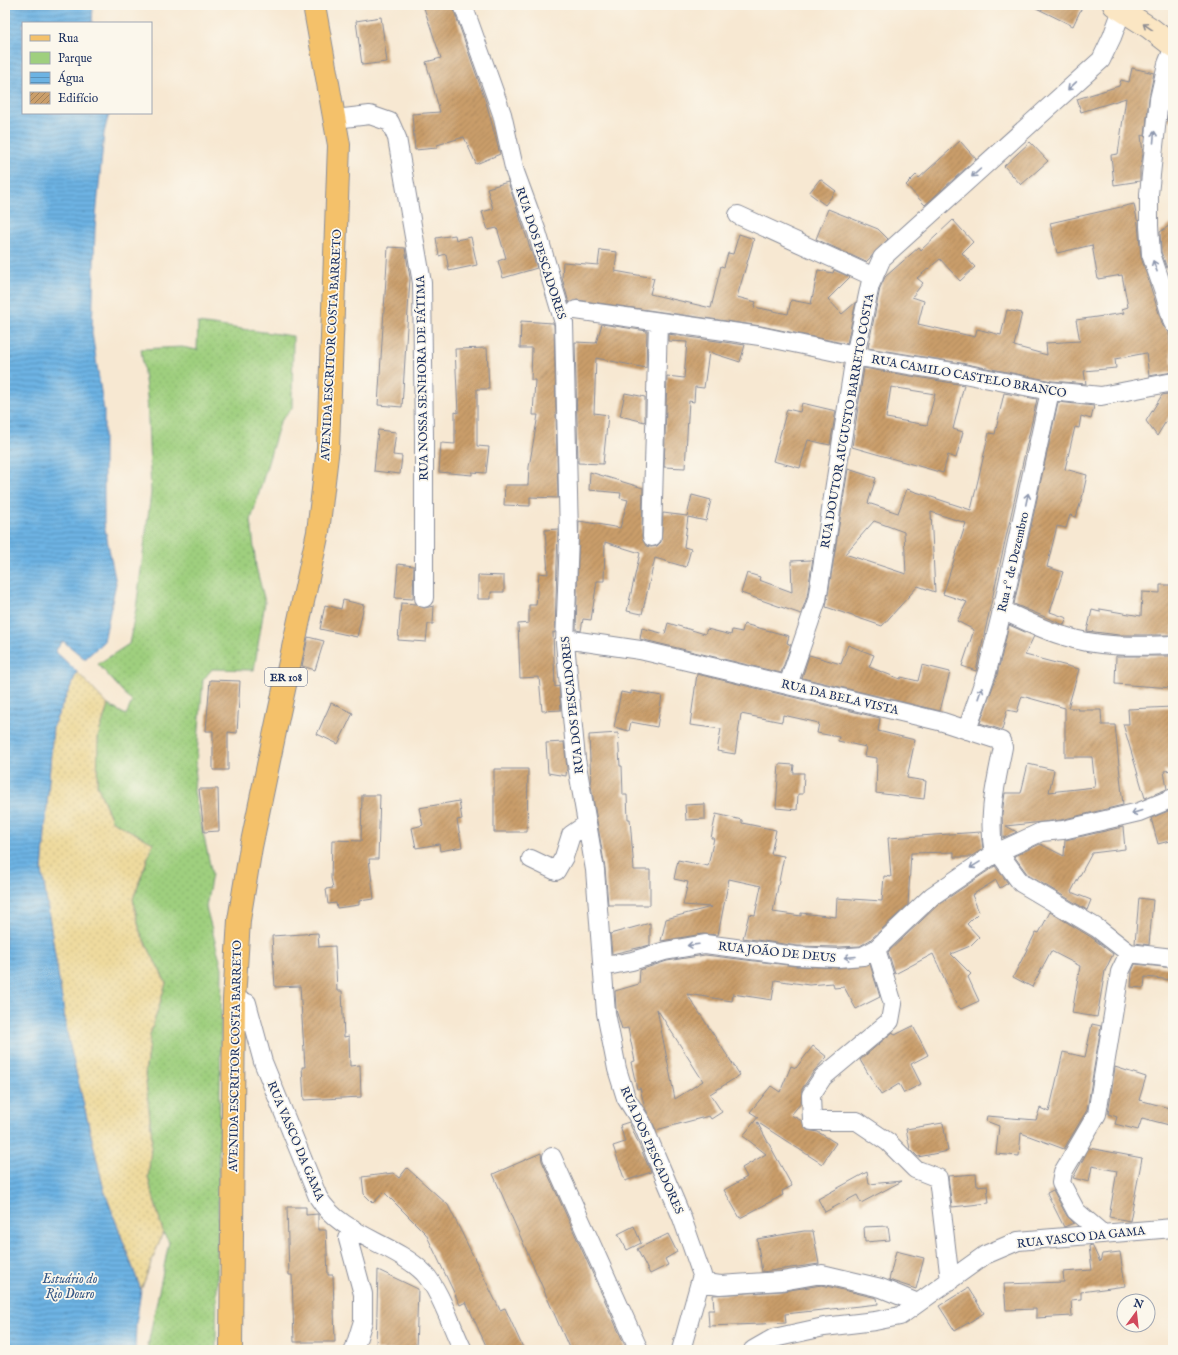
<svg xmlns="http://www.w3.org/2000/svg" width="1178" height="1355" font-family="'IM FELL English',serif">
<defs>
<pattern id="green-dots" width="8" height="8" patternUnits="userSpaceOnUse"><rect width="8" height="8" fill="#9fcf7e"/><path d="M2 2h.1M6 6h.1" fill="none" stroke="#88b26f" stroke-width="1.8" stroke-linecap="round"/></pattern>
<pattern id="sand-dots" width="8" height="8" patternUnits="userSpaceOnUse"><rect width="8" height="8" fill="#eeda9e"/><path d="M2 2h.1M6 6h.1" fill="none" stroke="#ccbb8a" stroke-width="1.8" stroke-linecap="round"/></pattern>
<pattern id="water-rules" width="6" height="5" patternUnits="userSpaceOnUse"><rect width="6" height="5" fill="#6db3e3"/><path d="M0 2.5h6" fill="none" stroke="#5992bb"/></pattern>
<pattern id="building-hatch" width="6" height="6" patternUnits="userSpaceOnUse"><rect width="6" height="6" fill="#ca9e6a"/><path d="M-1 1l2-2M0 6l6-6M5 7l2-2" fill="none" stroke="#a3815a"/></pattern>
</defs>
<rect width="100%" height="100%" fill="#fbf7ec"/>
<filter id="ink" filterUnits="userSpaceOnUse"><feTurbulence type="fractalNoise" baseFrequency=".025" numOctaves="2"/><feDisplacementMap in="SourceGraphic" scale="8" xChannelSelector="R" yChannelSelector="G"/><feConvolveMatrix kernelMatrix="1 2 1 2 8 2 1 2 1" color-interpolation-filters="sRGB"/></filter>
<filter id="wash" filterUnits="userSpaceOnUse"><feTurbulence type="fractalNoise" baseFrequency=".012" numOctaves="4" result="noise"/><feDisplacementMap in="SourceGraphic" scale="16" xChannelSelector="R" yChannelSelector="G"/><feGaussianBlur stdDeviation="0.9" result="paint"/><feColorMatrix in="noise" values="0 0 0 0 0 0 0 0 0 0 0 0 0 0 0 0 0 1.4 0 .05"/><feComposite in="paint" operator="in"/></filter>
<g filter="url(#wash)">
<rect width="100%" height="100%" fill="#f7e8d2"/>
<!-- green -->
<path fill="url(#green-dots)" stroke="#5d7f6e" d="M198 323 293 336 292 408 280 422 251 520 256 567 265 602 254 670 212 669 203 680 194 791 212 874 206 907 222 968 216 1350H147L169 1242 163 1232 148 1178 152 1138 145 1074 150 1035 166 983 140 932 133 899 153 843 112 821 97 785 98 736 108 705 126 715 132 702 98 664 129 644 136 609 151 493 147 396 141 349 182 347 197 350Z"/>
<!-- sand -->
<path fill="url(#sand-dots)" stroke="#84847e" d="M77 672 108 705 98 736 97 785 112 821 153 843 133 899 140 932 166 983 150 1035 145 1074 152 1138 148 1178 163 1232 141 1290 104 1190 68 1038 42 871 53 726Z"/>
<!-- water -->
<path fill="url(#water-rules)" stroke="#4471a0" d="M5 5H93L92 23H23V113H109L104 133 95 228 92 333 104 411V524L116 583 104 641 85 659 63 641 55 651 77 672 53 726 42 871 68 1038 104 1190 141 1290 136 1325 135 1350H5Z"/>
<g id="blocks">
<!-- building -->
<path fill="url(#building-hatch)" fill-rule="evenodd" d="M423 5H452L486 102 500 154 476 164 464 137 437 145V148L415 150 412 114 440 112 426 62 441 58Z
M1030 5H1083L1073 26Z
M381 17 387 62 362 65 356 21Z
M1132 68 1154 73 1149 98 1145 136 1141 135 1143 154 1141 167H1140V181L1114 185 1111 155 1118 154 1126 98 1081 112 1077 99 1119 86 1121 80 1129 82Z
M1173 85V121L1167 120Z
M960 141 976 159 925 205 906 185 916 175 919 178Z
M1030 142 1048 161 1021 185 1004 166Z
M820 179 836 191 825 205 809 193Z
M508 182 537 268 503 278 498 261 506 258 497 228 488 230 482 212 493 209 487 188Z
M1134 204 1138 224 1141 257 1163 326 1169 332 1173 372 1149 376 1146 353 1115 359 1116 368 1084 371 1086 384 1052 381 961 363 868 348 880 288 885 277 919 247 921 250 953 220 973 242 962 253 975 267 960 281 940 259 917 278 923 283 912 297 924 301 918 324 975 337 977 329 1001 335 1007 310 1022 313 1014 346 1047 355 1046 343 1080 341 1076 320 1124 313 1122 309 1128 307 1122 275 1098 279 1092 245 1057 253 1050 223Z
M828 209 878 229 888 239 866 262 816 239Z
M1173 223V264L1167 268 1161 252 1160 232Z
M739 234 754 239 737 297 756 302 754 307 788 314 791 300 811 304 818 270 833 273 834 270 850 277 828 299 842 314 856 302 847 344 761 326 577 300 569 303 562 278 563 262 598 265 600 250 617 252 615 271 654 278 650 294 711 308 721 266 724 267 728 253 733 254Z
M455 235 456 240 471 237 477 265 449 271 446 254 439 256 436 238Z
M388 247 405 248 410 278 402 407 378 405Z
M521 321 553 323 554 325 558 498 530 497V506L504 505 505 485H528L529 467 538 415H533L535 380H531L532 348H520Z
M602 324 647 331 646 368 596 358 594 413 608 415 603 464 578 463 575 342 596 343Z
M668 334 745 345 740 362 709 352 704 388 695 387 694 402 689 401 685 468 664 467 667 376 684 378 687 342 668 341Z
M487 348 489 389H477V446L489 447 486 473 472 472V475L439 472 441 443 455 444V412L458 413 455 349Z
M864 368 964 385 953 429 963 432 956 458 948 455 943 473 852 447ZM891 387 935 394 927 425 886 418Z
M625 393 645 397V422L620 416Z
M1004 393 1037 399 976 671 962 666 974 630 957 621 967 602 943 594 966 523 931 512 935 592 918 586 882 626 826 607 848 469 876 478 868 503 898 513 907 489 971 510 989 433 995 434ZM874 521 904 532 906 574 845 554Z
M1173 393V410L1157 436 1146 421 1162 395Z
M1058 402 1094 406 1091 419 1081 416 1079 428 1075 427 1065 469 1087 475 1082 498 1076 517 1070 515 1066 528 1057 526 1047 567 1063 572 1050 612 1067 618 1064 625 1014 604Z
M802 403 836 411 830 445 808 440 800 468 773 461 787 409 800 412Z
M378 430 396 432 393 455 402 456 400 474 374 471Z
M590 472 643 488 642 537 646 546 651 547 657 546 661 542 663 513 687 516 692 495 711 500 706 521 688 517 684 547 691 549 686 567 655 558 642 614 627 611 640 553 605 542 604 581H597L591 620 583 619 581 631 576 630 579 521 620 528 628 500 620 498 621 493 589 490Z
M558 529 555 633 553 632 555 687 559 686 561 710 542 711 539 677 520 678 518 624 529 623V605H536L539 573 548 574 545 530Z
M813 558 807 597 801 614 741 593 747 573 760 577 759 580 792 592 791 561 811 560Z
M398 564 414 566 413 599 395 598Z
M478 575 504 576V592H491V599H478Z
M1160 585H1173V635H1119L1087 631 1092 610 1100 612V609L1141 616 1142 592 1160 593Z
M343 600 364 605 357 637 320 629 325 605 341 609Z
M401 603 416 604 424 608 434 606 433 624H428L426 642 398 640Z
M668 623 705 634 707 629 731 635 732 630 742 632 744 624 789 636 787 643 791 645 781 673 640 639 642 628 665 634Z
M1009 625 1034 636 1025 655 1079 669 1068 708H1077L1078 710H1101L1102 725H1115L1123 805 1061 820 1006 826 1017 832 1003 838 1002 814 1005 793H1021L1028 764 1054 770 1049 792 1095 787 1092 757H1065V708L1022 696 1017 712 1007 710 1002 730 980 723 997 675Z
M308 637 324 641 315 670 302 666Z
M848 645 874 655 869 667 900 679 901 677 918 681 922 665 950 672 940 711 802 678 809 655 841 664Z
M1116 656H1173V688L1115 684Z
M697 674 880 718 878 731 915 740 907 778 926 781 924 799 876 793 877 758 864 756 866 747 838 741 839 737 817 733 819 723 783 715 782 722 741 714 735 754 717 751 721 729 690 725Z
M210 680 240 681 237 733 228 732V770H213V731H206Z
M631 691 662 696 657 727 631 722 629 731 614 727 621 692 631 694Z
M331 703 353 713 338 744 317 734Z
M1173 707V770L1164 771 1167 789 1145 798 1123 724H1129L1128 709Z
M618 733 620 766H622L623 795H627L628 819H630L634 870H650V905H608L605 868 591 786 589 735Z
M564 742 567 768 566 776 548 773 546 743Z
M779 764 794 765 793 773H804L803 794H798L797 810 776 808Z
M494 769H528L527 832H494Z
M199 789H218L219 831 204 832Z
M362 795H380L378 859H369L374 899 359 901V905L337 908 336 903 328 904 326 889 333 888 331 878 332 840 361 841Z
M459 801 462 819 457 820 462 847 440 851 439 844 416 848 412 828 423 825 419 808Z
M705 804V819L686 820 685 805Z
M1173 809V840L1158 844 1151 818Z
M716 814 742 820V823L776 830 771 854 784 856 773 912 801 916V913L836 917 837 898 882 901 884 876 891 877 888 838 981 832 983 849 970 857H954V852L911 853 908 905 870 940 860 946 838 947 797 946 743 938 749 914 755 915 761 886 729 879 718 935 703 934 661 941 666 919 711 907 683 905 688 882 674 879 678 860 708 866 714 838H711Z
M1123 827 1125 849 1092 853 1071 892 1091 900 1087 910 1028 875 1014 856 1040 844 1064 856 1065 840Z
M995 866 1008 883 1000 888 996 880 972 895 979 912 967 924 979 937 970 946 951 954 971 974 968 977 979 1001 961 1009 956 1004 933 954 895 974 888 952 939 904Z
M1139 898 1153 900 1149 945 1135 943Z
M1050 912 1091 937 1113 954 1105 971 1097 1017 1072 1013 1080 966 1051 951 1032 987 1013 977 1036 932 1039 933Z
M650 923V945L612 954 610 934Z
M318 933 319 947 335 946 337 991H342L344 1037 349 1036 350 1066 360 1065 361 1097 304 1100 302 1067H305L300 986 275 987 272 936Z
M705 955 796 966 839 968 870 964 880 997 856 1009 844 987 834 988 833 983 809 985 775 980 772 1000 733 994 732 1001 687 994 740 1075 710 1094 722 1112 711 1119 709 1116 656 1130 645 1108 640 1088 637 1089 631 1062 635 1061 628 1028 622 1029 616 1010 615 991 639 984 640 970 667 961ZM657 1009 703 1081 675 1099Z
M1135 964 1173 968V980L1145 977 1144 988 1131 987 1132 971Z
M1092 1024 1101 1026 1087 1110 1064 1149 1021 1133 1019 1156 996 1154 999 1126 986 1121 987 1116 1036 1120 1040 1108 1049 1112 1063 1052 1085 1057Z
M913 1026 928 1055 911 1064 921 1084 904 1093 899 1084 881 1095 860 1060 893 1032 895 1035Z
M813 1046 827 1057 814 1071 802 1089 801 1103 791 1115 802 1121 807 1130 818 1132 836 1143 822 1164 757 1122 792 1186 782 1191 783 1195 740 1218 724 1190 747 1177 742 1168 766 1154 743 1136 758 1117 750 1112 771 1086 780 1092 791 1066 796 1068Z
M1115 1067 1146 1077 1139 1100 1173 1109V1126L1142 1118 1138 1130 1115 1124 1117 1117 1108 1114Z
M629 1122 651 1172 625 1181 613 1146 625 1142 620 1125Z
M943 1123 948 1151 918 1157 910 1149 906 1129Z
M1089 1148 1142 1158 1130 1221 1109 1217 1117 1171 1092 1166 1089 1182 1073 1178Z
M541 1153 542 1161 627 1350H570L493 1174Z
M407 1168 448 1205 500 1310 505 1308 524 1350H488L466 1302 460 1305 426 1234 384 1192 373 1203 364 1194 362 1177 393 1173 399 1178Z
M867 1172 869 1184 902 1181 861 1203 857 1195 825 1212 818 1199Z
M976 1174 977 1186 987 1185 989 1203 952 1207 948 1176Z
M1053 1190 1067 1216 1074 1223 1064 1227 1047 1193Z
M287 1207H306V1215L318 1214V1230H326L328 1275H333L335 1342H294L292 1275H289Z
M634 1226 641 1243 627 1250 618 1234Z
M888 1226 890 1240 865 1242 864 1227Z
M804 1231H813L819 1264 762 1272 757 1239Z
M668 1234 677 1252 665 1259 668 1265 650 1274 637 1249Z
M1092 1245 1100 1262 1102 1254 1120 1252 1125 1286 1081 1292V1299L1071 1300 1072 1316 1036 1318V1309L1006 1310 1004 1284 1064 1282 1063 1272 1092 1270 1089 1246Z
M896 1251 924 1258 916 1289 889 1280Z
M378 1270 418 1289 416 1350H376Z
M822 1285 877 1298 878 1304 785 1314 786 1323 709 1326 708 1310H714L713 1295 783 1291Z
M968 1288 984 1313 955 1331 939 1306Z"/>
</g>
</g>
<g filter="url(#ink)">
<use href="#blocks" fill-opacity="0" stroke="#898c98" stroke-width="1"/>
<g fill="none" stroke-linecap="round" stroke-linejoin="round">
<defs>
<path id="street" d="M463 5 502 114 515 172 537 232 564 323 569 536 565 643 576 759 595 870 606 1013 617 1069 626 1098 642 1123 682 1218 702 1275 681 1350
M1173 49 1167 64 1159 99 1149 194V226L1151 254 1163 289 1173 323
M335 119 370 115 390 122 397 138 422 283 424 438V598
M738 215 874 277
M576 310 760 336 860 357 959 373 1050 391 1101 396 1173 382
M652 537 658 322
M1002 610C1022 619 1043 630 1064 636 1099 648 1137 646 1173 645
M565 639 640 650 691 662 943 722 1001 741 1003 747C996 783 987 816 994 854
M788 685 817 600 855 356 870 285 882 258 1101 60 1112 37 1122 10
M967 730 987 672 1001 615 1050 391
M998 852 1021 883 1097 928 1129 953 1173 958
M531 859 556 871 564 857 571 835 587 824
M876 949 893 1004 890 1021 823 1077 811 1095 812 1121H857L888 1142 915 1169 938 1178 950 1281
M602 967 632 961 665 951 705 944 796 956 838 958 863 956 876 949 932 896 994 854 1041 832 1063 830 1139 812 1173 798
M234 1000 247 1003 263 1062 318 1197C341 1236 393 1242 424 1273 440 1290 452 1328 463 1350
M552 1157 639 1350
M352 1228 348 1239 363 1294V1321L354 1350
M1103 1234 1076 1211 1061 1183 1063 1172 1097 1114 1120 972 1129 953
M700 1282 720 1285 782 1281 822 1274 881 1288 918 1303
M753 1350 774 1338 824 1327 875 1321 900 1316 985 1255 1018 1241 1173 1228"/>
<path id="secondary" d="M1114 5 1150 28 1173 46"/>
<path id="primary" d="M231 1350 234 1000 239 920 251 847 277 722 318 532 328 447 339 145 314 5"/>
</defs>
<!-- street casing -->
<use href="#street" stroke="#898c98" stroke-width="20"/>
<!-- secondary casing -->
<use href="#secondary" stroke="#898c98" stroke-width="24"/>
<!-- primary casing -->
<use href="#primary" stroke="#898c98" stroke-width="24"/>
<!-- street -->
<use href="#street" stroke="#fff" stroke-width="18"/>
<!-- secondary -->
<use href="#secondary" stroke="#fbe6c3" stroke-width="22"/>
<!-- primary -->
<use href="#primary" stroke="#f4c16a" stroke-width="22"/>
</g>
<!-- one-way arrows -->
<defs><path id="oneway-shaft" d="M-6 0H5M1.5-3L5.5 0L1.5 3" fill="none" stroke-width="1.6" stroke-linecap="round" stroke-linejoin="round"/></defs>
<use stroke="#8b8a90" href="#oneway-shaft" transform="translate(1148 27) rotate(-146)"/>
<g stroke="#8d97ae">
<use href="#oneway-shaft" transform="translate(1072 86) rotate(137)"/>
<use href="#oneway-shaft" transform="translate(1154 137) rotate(-85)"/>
<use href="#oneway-shaft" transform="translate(976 173) rotate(138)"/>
<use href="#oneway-shaft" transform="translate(1155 266) rotate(-110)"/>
<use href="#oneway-shaft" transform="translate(1027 499) rotate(-78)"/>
<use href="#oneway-shaft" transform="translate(980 693) rotate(-71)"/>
<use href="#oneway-shaft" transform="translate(1137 812) rotate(163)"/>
<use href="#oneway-shaft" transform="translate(975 865) rotate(148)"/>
<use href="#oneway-shaft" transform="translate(693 945) rotate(173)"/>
<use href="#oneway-shaft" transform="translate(850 957) rotate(175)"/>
</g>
</g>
<g text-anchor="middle" stroke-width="3.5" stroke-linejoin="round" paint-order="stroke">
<!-- shield labels -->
<rect fill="#fbf7ec" stroke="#5e6b89" stroke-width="1" x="265" y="668" width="42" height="18" rx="3"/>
<g font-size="11" font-weight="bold" fill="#1b2f5e">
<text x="286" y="681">ER 108</text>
</g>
<!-- street labels -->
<g font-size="12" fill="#1b2f5e" stroke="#fbf7ec">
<text transform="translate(541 253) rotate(72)" y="4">RUA DOS PESCADORES</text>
<text transform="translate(331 345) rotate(-87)" y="4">AVENIDA ESCRITOR COSTA BARRETO</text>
<text transform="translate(969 376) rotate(10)" y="4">RUA CAMILO CASTELO BRANCO</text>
<text transform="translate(422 378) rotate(-91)" y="4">RUA NOSSA SENHORA DE FÁTIMA</text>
<text transform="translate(847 421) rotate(-80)" y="4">RUA DOUTOR AUGUSTO BARRETO COSTA</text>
<text transform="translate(1013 562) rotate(-77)" y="4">Rua 1º de Dezembro</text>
<text transform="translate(840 697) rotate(13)" y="4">RUA DA BELA VISTA</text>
<text transform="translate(572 705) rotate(-96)" y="4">RUA DOS PESCADORES</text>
<text transform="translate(777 952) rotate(6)" y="4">RUA JOÃO DE DEUS</text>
<text transform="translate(235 1056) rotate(-89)" y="4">AVENIDA ESCRITOR COSTA BARRETO</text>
<text transform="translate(296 1141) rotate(67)" y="4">RUA VASCO DA GAMA</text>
<text transform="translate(652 1150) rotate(66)" y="4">RUA DOS PESCADORES</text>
<text transform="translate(1081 1237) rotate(-6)" y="4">RUA VASCO DA GAMA</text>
</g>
<!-- water labels -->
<g font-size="13" font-style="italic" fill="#345786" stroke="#fbf7ec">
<text x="70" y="1283">Estuário do<tspan x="70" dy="15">Rio Douro</tspan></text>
</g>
</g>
<!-- margin -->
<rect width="1178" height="1355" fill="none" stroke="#fbf7ec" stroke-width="20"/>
<!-- legend -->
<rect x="22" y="22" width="130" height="92" fill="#fbf7ec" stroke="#a1a7b3"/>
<rect x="30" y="35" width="20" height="6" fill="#f4c16a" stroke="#a1a7b3"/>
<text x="58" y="42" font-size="12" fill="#1b2f5e">Rua</text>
<rect x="30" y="52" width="20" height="12" fill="#9fcf7e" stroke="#a1a7b3"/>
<text x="58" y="62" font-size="12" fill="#1b2f5e">Parque</text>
<rect x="30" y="72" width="20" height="12" fill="url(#water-rules)" stroke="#a1a7b3"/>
<text x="58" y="82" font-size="12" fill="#1b2f5e">Água</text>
<rect x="30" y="92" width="20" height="12" fill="url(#building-hatch)" stroke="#a1a7b3"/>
<text x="58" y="102" font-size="12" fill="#1b2f5e">Edifício</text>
<!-- north arrow -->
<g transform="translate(1136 1313) rotate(15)"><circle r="19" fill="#fbf7ec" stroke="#a1a7b3"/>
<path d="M0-3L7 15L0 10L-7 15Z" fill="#d1495b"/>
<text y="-6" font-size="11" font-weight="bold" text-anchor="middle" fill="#1b2f5e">N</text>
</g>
</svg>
